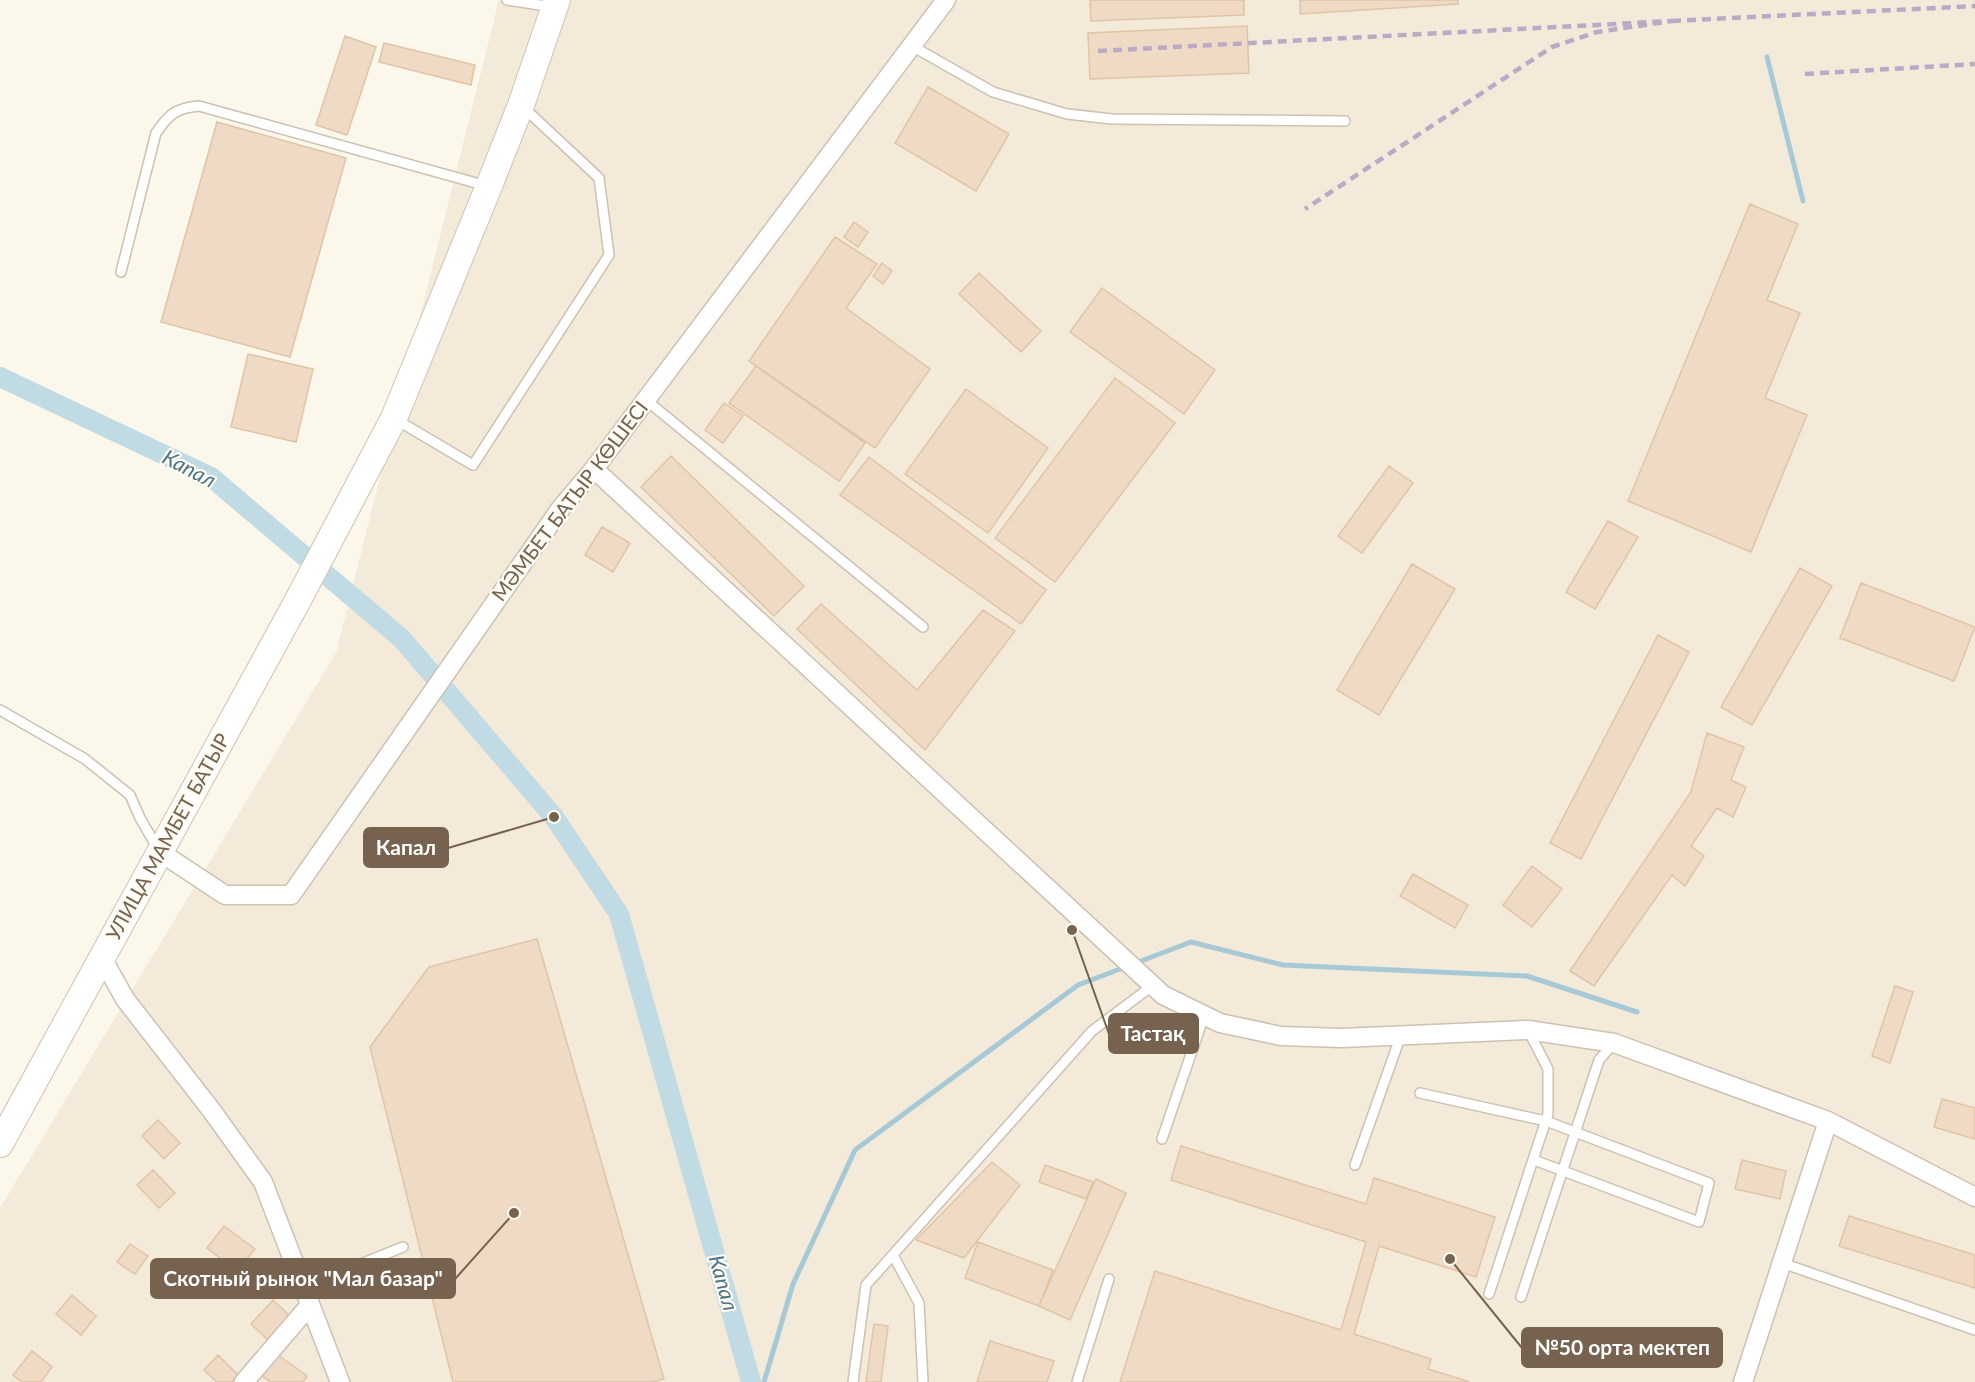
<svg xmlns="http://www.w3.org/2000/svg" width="1975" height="1382" font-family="Lato,sans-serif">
<rect width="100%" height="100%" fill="#fbf7eb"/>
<!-- residential -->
<path fill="#f3eada" d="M499 0H1975V1382H0V1208L336 653Z"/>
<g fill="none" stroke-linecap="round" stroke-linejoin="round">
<!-- stream -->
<path stroke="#a7c9d6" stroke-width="5" d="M1767 57 1803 201
M764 1382 793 1284 855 1150 1078 985 1191 942 1283 965 1527 976 1637 1012"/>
<!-- canal -->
<path stroke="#c0dbe4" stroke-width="20" d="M0 377 211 477 402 639 554 817 619 914 751 1382"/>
</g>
<!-- building -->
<path fill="#efdbc5" stroke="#e1c4a6" stroke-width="1.5" d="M1090 0H1244V15L1091 21Z
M1300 0H1458V4L1300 14Z
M1247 26 1249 73 1090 79 1088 33Z
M345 36 376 47 347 135 316 125Z
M384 43 475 65 471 85 379 62Z
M928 87 1009 134 976 191 895 143Z
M217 122 346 158 290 357 161 322Z
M1750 204 1798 224 1767 300 1800 313 1765 398 1807 415 1751 552 1628 501Z
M854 222 868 232 858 247 844 237Z
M835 237 877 264 846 308 930 369 875 448 749 361Z
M882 263 892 271 883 284 873 276Z
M979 273 1041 331 1021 352 959 294Z
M1102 288 1215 370 1184 414 1070 332Z
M248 354 313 369 296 442 231 427Z
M756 366 865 443 839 481 729 403Z
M1115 378 1175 423 1055 582 995 538Z
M966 389 1048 448 988 533 905 474Z
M724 403 743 416 723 443 705 430Z
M671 456 804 586 774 616 641 487Z
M869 457 1046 590 1021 624 840 495Z
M1389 466 1413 483 1362 553 1338 536Z
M1608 521 1638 537 1595 609 1566 592Z
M602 527 630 543 613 572 585 555Z
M1412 564 1455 589 1379 715 1337 690Z
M1800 568 1832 586 1752 725 1721 707Z
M1861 583 1975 627 1954 681 1840 638Z
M821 604 917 690 983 610 1015 631 925 750 797 629Z
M1658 635 1689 652 1581 859 1550 843Z
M1707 733 1744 747 1731 780 1746 787 1733 817 1717 808 1691 846 1704 856 1685 886 1672 875 1594 986 1570 971 1691 792Z
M1532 866 1562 889 1532 927 1503 905Z
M1413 874 1468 905 1455 928 1400 896Z
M537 939 664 1379 652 1382H453L370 1047 429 967Z
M1895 986 1913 992 1890 1063 1872 1056Z
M1942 1099 1975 1108V1139L1934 1127Z
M158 1120 180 1143 164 1159 142 1136Z
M1181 1146 1366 1204 1374 1178 1495 1217 1476 1277 1379 1246 1354 1334 1431 1359 1428 1369 1470 1382H1120L1155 1271 1341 1330 1366 1242 1171 1180Z
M1742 1160 1786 1171 1780 1199 1735 1189Z
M992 1162 1020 1185 964 1258 916 1240Z
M1045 1165 1093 1182 1086 1199 1039 1182Z
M153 1170 175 1193 159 1208 137 1185Z
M1096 1179 1126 1193 1070 1320 1039 1306Z
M1849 1216 1975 1255V1288L1839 1246Z
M224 1226 255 1249 237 1271 207 1248Z
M978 1242 1053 1270 1039 1306 965 1278Z
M130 1244 148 1256 135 1274 117 1262Z
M72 1295 96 1316 81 1335 56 1314Z
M273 1300 290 1316 268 1340 251 1324Z
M874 1324 888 1326 881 1382H866Z
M990 1341 1054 1361 1047 1382H977Z
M32 1351 52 1367 41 1382H22L13 1375Z
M218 1355 238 1375 231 1382H217L204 1370Z
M278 1355 307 1376 303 1382H271L262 1376Z"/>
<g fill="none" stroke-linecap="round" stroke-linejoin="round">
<defs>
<path id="service" d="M507 0 553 7
M912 46 993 92 1067 114 1112 119 1345 121
M121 272 156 133C169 114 176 108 199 106L487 186
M646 400 923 627
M395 419 473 465 609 255 599 178 522 106
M0 710 85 759 130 795 140 818 158 849
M1420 1093 1546 1121 1709 1183 1699 1222 1534 1160
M1162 1139 1204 1016
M1355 1165 1401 1035
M893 1255 919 1303 923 1382
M1782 1263 1975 1330
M303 1287 403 1247
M1489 1294 1548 1114V1069L1528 1030
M1521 1297 1599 1060 1614 1043
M853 1382 866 1285 1092 1031 1152 986
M1077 1382 1109 1279"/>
<path id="minor" d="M594 469 1163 995 1220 1023 1281 1036 1342 1038 1528 1030 1614 1043 1828 1121 1975 1197
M160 852 225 895H291L561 508 594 469 946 0
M102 958 125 999 212 1111 263 1182 340 1382
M244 1382 310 1305
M1743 1382 1828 1121"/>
<path id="secondary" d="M0 1144 297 602 394 418 489 186 521 105 557 0"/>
</defs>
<!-- service casing -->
<use href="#service" stroke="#cdc1b1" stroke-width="12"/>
<!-- minor casing -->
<use href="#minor" stroke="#cdc1b1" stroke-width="21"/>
<!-- secondary casing -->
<use href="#secondary" stroke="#d0c2af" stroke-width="28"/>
<!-- service -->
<use href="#service" stroke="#fff" stroke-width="9"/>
<!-- minor -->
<use href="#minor" stroke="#fff" stroke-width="18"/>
<!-- secondary -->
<use href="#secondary" stroke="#fff" stroke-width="26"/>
<!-- rail -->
<path stroke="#bca9c6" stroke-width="4.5" stroke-dasharray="9 6" stroke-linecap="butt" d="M1672 21 1975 6
M1098 51 1672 21 1597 32 1552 47 1305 209
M1805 74 1975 64"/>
</g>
<g text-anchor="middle" stroke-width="4.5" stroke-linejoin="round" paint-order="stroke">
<!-- street labels -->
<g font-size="20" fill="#76624f" stroke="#fefbf2">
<text transform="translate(570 501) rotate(-53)" y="7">МӘМБЕТ БАТЫР КӨШЕСІ</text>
<text transform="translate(168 837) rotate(-61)" y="7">УЛИЦА МАМБЕТ БАТЫР</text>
</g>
<!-- water labels -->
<g font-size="21" font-style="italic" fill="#4a7587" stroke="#fefbf2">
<text transform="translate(189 469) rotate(28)" y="7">Капал</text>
<text transform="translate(723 1283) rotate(74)" y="7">Капал</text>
</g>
</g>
<!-- callouts -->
<path fill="none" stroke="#76624f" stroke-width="2" d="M554 817L448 848M1072 930L1109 1034M514 1213L455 1279M1450 1259L1522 1348"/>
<g fill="#76624f" stroke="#fefbf2" stroke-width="2">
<circle cx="554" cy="817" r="6"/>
<circle cx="1072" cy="930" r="6"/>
<circle cx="514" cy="1213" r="6"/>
<circle cx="1450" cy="1259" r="6"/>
</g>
<g fill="#76624f" stroke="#76624f" stroke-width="2">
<rect x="364" y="828" width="84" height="39" rx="6"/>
<rect x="1109" y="1014" width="89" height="39" rx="6"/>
<rect x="151" y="1259" width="304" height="39" rx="6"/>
<rect x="1522" y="1328" width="200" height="39" rx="6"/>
</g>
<g font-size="21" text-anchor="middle" font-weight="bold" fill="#fff">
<text x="406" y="855">Капал</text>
<text x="1153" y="1041">Тастақ</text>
<text x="303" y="1286">Скотный рынок "Мал базар"</text>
<text x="1622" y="1355">№50 орта мектеп</text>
</g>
</svg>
